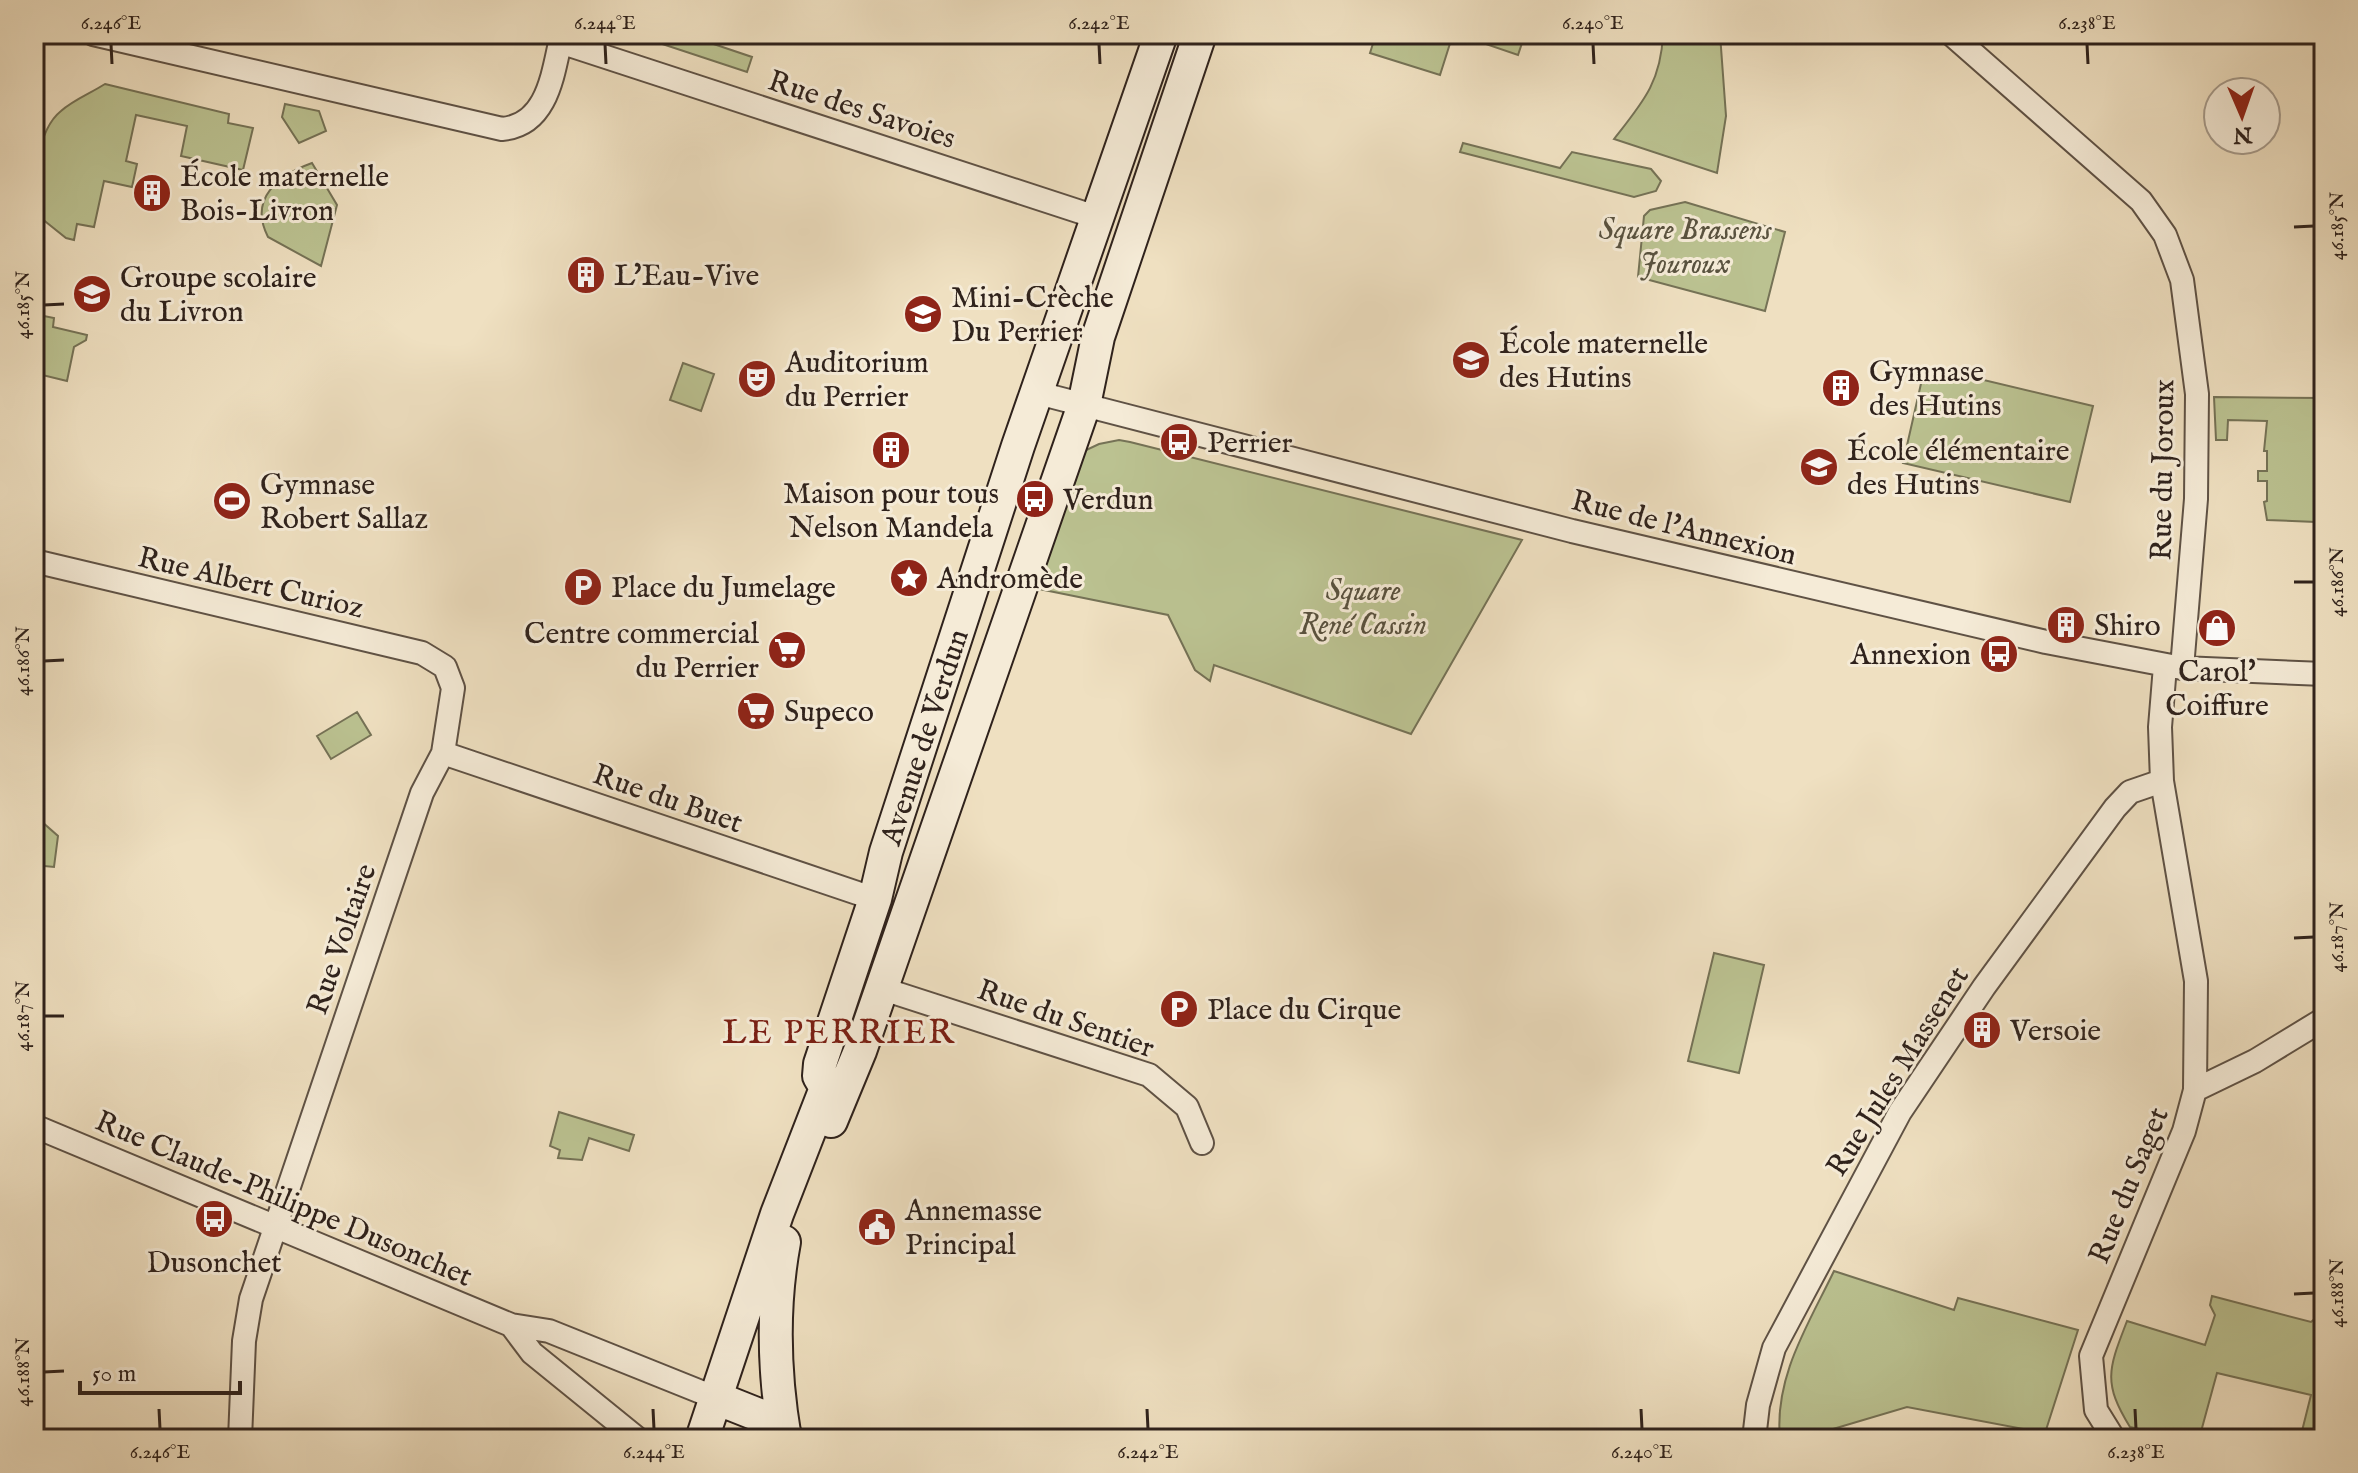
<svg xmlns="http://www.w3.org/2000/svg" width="2358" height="1473" font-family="'IM FELL English',serif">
<rect width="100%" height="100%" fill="#efe0c1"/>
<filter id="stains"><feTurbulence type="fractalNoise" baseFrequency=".0025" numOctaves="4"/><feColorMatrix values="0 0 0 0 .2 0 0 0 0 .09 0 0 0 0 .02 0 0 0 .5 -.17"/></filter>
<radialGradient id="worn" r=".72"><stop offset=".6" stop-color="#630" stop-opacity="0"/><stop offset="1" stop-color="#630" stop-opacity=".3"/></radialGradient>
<!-- green -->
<path fill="#bbc291" stroke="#757256" stroke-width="2" d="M632 34H684L752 57 747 72Z
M1376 34H1453L1440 75 1370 53Z
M1473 34H1525L1518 55 1471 39Z
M1663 34H1720L1726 116 1717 173 1614 139C1643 102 1661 82 1663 34Z
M105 84 229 114 228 123 253 128 243 170 181 156 187 126 136 115 126 161 137 164 132 187 104 181 94 227 77 224 74 240 66 238 36 214C33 184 36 131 61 111 73 100 91 93 105 84Z
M285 104 319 111 326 131 299 143 282 117Z
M1463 143 1560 168 1572 152 1651 169 1661 181 1656 191 1634 197 1460 152Z
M312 163 337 205 321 266 268 237C248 198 279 175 312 163Z
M1685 202 1785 232 1765 311 1638 277 1644 216 1650 210Z
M34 314 54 318 53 327 87 335 86 340 74 347 67 381 34 373Z
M683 363 714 374 701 411 670 400Z
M1925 366 2093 406 2070 502 1903 463Z
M2214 397 2324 398V575H2317L2316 522 2267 520 2264 502 2267 501V481H2258V471H2267V451H2264L2267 421 2228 420 2227 440H2216Z
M1119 440 1130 442 1522 540 1411 734 1214 665 1210 681 1195 670 1168 615 1034 588 1082 452 1099 444Z
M357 712 371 735 331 759 317 736Z
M34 820 41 821 58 836 54 867 34 865Z
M1714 953 1764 965 1739 1073 1688 1061Z
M559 1112 634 1135 629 1151 589 1138 582 1160 558 1158 560 1150 550 1146Z
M1834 1271 1954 1310 1958 1298 2078 1330 2045 1433 1907 1407 1833 1429 1780 1439C1774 1377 1808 1325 1834 1271Z
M2212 1296 2311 1322 2324 1311V1376L2319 1377 2318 1429 2312 1439H2300L2311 1395 2217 1373 2199 1439H2157L2152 1432 2130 1427C2102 1382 2109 1368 2127 1321L2205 1345 2215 1315 2210 1305Z"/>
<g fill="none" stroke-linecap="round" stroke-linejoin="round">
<defs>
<path id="street" d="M93 34 502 129C549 125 553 71 562 34
M1951 34 2141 201 2165 235 2182 280 2197 394 2196 499 2182 668
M560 42 1099 218
M1038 393 1572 531 2046 642 2182 668 2324 674
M34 561 422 653 445 667 453 688 443 753 422 793 251 1299 244 1341 240 1439
M443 753 875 899
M880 988 1149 1075 1187 1107 1202 1143
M2195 1090 2255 1061 2324 1019
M34 1126 511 1325 549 1331 716 1398
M511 1325 532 1353 638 1439
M1754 1439 1758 1405 1774 1348 1900 1112 1984 987 2115 808 2130 792 2162 781
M2114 1439 2096 1410 2091 1356 2184 1131 2195 1090 2196 981 2162 781 2160 727 2165 666"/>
<path id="secondary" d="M831 1121 860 1051 1084 405 1098 337 1200 34
M784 1242C772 1307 774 1375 785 1439
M716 1398 764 1417 784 1431
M702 1439 777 1214 826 1088 819 1076 820 1064 875 899 886 852 1018 446 1161 34"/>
</defs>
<!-- street casing -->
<use href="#street" stroke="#5f5245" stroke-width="26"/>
<!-- secondary casing -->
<use href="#secondary" stroke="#2f221c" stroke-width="36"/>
<!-- street -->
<use href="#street" stroke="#f5ebd7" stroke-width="22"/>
<!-- secondary -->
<use href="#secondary" stroke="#f5ebd7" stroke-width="32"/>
</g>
<!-- ticks -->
<path fill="none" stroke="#2f221c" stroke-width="3" d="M111 44 112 64M605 44 606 64M1099 44 1100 64M1593 44 1594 64M2087 44 2088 64M2294 227 2314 226M44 305 64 304M2294 582H2314M44 661 64 660M2294 938 2314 937M44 1016H64M2294 1294 2314 1293M44 1372 64 1371M159 1409 160 1429M653 1409 654 1429M1147 1409 1148 1429M1641 1409 1642 1429M2135 1409 2136 1429"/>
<!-- icons -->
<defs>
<symbol id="building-disc" viewBox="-11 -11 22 22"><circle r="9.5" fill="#8f2418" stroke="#f5ebd7"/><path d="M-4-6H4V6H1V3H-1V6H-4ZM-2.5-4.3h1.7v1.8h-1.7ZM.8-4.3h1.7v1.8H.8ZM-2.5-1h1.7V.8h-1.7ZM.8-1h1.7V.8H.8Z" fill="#fff"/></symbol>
<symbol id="school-disc" viewBox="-11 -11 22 22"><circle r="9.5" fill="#8f2418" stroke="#f5ebd7"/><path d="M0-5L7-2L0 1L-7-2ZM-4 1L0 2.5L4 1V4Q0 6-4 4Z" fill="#fff"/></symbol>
<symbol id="theatre-disc" viewBox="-11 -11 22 22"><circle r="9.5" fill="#8f2418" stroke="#f5ebd7"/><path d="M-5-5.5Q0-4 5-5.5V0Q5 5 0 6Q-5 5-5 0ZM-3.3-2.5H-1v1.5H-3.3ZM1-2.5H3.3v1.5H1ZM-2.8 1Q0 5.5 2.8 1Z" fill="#fff"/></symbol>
<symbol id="bus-disc" viewBox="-11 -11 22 22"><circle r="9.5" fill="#8f2418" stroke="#f5ebd7"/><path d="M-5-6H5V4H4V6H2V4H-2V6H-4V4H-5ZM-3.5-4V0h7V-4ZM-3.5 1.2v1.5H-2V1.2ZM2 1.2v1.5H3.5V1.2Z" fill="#fff"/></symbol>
<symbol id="stadium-disc" viewBox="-11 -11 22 22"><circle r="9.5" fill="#8f2418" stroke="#f5ebd7"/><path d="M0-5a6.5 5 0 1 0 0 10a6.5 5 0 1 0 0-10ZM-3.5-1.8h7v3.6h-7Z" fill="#fff"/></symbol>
<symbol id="sight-disc" viewBox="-11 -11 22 22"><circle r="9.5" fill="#8f2418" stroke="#f5ebd7"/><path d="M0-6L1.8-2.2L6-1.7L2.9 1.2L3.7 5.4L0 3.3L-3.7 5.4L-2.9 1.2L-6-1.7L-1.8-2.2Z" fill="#fff"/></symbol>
<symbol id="parking-disc" viewBox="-11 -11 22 22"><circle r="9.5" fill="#8f2418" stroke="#f5ebd7"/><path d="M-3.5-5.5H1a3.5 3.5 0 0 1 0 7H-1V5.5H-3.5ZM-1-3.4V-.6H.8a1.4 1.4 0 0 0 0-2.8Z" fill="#fff"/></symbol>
<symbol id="shop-disc" viewBox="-11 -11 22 22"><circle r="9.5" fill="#8f2418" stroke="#f5ebd7"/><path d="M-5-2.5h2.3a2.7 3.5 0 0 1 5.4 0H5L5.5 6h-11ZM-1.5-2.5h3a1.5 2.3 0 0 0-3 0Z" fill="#fff"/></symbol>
<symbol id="supermarket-disc" viewBox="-11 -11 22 22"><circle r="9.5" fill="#8f2418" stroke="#f5ebd7"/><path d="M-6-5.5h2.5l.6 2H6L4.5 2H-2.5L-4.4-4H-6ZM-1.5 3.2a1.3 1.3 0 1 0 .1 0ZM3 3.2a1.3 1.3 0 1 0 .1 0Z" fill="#fff"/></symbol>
<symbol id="civic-disc" viewBox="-11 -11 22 22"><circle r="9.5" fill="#8f2418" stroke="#f5ebd7"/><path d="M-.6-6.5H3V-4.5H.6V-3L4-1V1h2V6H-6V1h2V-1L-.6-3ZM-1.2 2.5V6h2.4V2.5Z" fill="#fff"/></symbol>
</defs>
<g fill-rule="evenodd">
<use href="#building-disc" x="130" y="171" width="44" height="44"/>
<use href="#building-disc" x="564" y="253" width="44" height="44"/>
<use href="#school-disc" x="70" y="272" width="44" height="44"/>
<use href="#school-disc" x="901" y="292" width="44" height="44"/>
<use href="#school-disc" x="1449" y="338" width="44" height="44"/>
<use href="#theatre-disc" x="735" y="357" width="44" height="44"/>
<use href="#building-disc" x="1819" y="366" width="44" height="44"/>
<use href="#bus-disc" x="1157" y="420" width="44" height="44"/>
<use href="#building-disc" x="869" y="428" width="44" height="44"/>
<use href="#school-disc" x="1797" y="445" width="44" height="44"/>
<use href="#bus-disc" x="1013" y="477" width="44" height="44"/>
<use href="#stadium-disc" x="210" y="479" width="44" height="44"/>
<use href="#sight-disc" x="887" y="556" width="44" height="44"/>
<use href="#parking-disc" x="561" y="565" width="44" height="44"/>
<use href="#building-disc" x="2044" y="603" width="44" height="44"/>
<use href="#shop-disc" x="2195" y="606" width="44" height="44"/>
<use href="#supermarket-disc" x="765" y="628" width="44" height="44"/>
<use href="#bus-disc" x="1977" y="632" width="44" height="44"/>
<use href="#supermarket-disc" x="734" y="689" width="44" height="44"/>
<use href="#parking-disc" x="1157" y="987" width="44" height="44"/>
<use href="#building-disc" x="1960" y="1008" width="44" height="44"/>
<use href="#bus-disc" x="192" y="1197" width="44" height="44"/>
<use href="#civic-disc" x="855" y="1205" width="44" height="44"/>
</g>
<g text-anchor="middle" stroke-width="6" stroke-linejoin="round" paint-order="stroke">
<!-- street labels -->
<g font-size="30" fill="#2f221c" stroke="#f5ebd7">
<text transform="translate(862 109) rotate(18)" y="10">Rue des Savoies</text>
<text transform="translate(2162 470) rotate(-89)" y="10">Rue du Joroux</text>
<text transform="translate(1684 527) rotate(14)" y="10">Rue de l'Annexion</text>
<text transform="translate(251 582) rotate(13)" y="10">Rue Albert Curioz</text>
<text transform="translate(924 737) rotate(-72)" y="10">Avenue de Verdun</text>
<text transform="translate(668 798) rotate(19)" y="10">Rue du Buet</text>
<text transform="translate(341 939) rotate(-71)" y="10">Rue Voltaire</text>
<text transform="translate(1066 1018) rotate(19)" y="10">Rue du Sentier</text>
<text transform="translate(1897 1071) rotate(-58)" y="10">Rue Jules Massenet</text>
<text transform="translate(2128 1185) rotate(-68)" y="10">Rue du Saget</text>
<text transform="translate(284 1198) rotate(23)" y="10">Rue Claude-Philippe Dusonchet</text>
</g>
<!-- poi labels -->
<g font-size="30" fill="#2f221c" stroke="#f5ebd7" text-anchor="start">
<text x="180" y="186">École maternelle<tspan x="180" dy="34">Bois-Livron</tspan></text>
<text x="614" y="285">L'Eau-Vive</text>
<text x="120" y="287">Groupe scolaire<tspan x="120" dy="34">du Livron</tspan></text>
<text x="951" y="307">Mini-Crèche<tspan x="951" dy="34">Du Perrier</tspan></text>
<text x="1499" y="353">École maternelle<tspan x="1499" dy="34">des Hutins</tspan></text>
<text x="785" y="372">Auditorium<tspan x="785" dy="34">du Perrier</tspan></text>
<text x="1869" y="381">Gymnase<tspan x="1869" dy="34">des Hutins</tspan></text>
<text x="1207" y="452">Perrier</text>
<text x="1847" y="460">École élémentaire<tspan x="1847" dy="34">des Hutins</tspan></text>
<text x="260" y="494">Gymnase<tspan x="260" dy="34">Robert Sallaz</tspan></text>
<text x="891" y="503" text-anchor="middle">Maison pour tous<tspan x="891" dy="34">Nelson Mandela</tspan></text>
<text x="1063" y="509">Verdun</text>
<text x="937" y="588">Andromède</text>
<text x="611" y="597">Place du Jumelage</text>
<text x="2094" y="635">Shiro</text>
<text x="759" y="643" text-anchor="end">Centre commercial<tspan x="759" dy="34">du Perrier</tspan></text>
<text x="1971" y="664" text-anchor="end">Annexion</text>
<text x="2217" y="681" text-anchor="middle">Carol'<tspan x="2217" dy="34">Coiffure</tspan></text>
<text x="784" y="721">Supeco</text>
<text x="1207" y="1019">Place du Cirque</text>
<text x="2010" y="1040">Versoie</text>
<text x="905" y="1220">Annemasse<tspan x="905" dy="34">Principal</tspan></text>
<text x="214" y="1272" text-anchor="middle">Dusonchet</text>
</g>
<!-- park labels -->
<g font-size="30" font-style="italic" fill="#59523f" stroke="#f5ebd7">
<text x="1685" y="239">Square Brassens<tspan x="1685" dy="34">Jouroux</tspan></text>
<text x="1363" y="600">Square<tspan x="1363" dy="34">René Cassin</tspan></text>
</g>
<!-- quarter labels -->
<g font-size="34" letter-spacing="2" fill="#7a1f14" stroke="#f5ebd7">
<text x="839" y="1043">LE PERRIER</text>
</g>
</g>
<!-- margin -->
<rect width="2358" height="1473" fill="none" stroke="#efe0c1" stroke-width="88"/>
<!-- north arrow -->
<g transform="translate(2242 116) rotate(178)"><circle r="38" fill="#f5ebd7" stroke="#a69b8c" stroke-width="2"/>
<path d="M0-6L14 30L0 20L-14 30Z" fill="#8f2418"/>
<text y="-12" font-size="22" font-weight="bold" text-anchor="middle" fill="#2f221c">N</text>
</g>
<!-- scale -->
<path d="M80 1381v12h160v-12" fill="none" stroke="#2f221c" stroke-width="4"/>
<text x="92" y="1381" font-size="24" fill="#2f221c" stroke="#f5ebd7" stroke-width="6" paint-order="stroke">50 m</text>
<rect x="44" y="44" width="2270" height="1385" fill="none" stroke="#2f221c" stroke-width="3"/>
<g font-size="20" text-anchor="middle" fill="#2f221c">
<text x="111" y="29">6.246°E</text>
<text x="605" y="29">6.244°E</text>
<text x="1099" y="29">6.242°E</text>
<text x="1593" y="29">6.240°E</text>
<text x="2087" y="29">6.238°E</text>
<text transform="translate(2336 226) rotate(-90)" y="7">46.185°N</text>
<text transform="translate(22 305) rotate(-90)" y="7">46.185°N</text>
<text transform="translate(2336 582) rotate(-90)" y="7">46.186°N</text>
<text transform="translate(22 661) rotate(-90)" y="7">46.186°N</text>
<text transform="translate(2336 937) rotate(-90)" y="7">46.187°N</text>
<text transform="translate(22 1016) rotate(-90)" y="7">46.187°N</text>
<text transform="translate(2336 1293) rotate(-90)" y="7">46.188°N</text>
<text transform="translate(22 1372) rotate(-90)" y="7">46.188°N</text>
<text x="160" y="1458">6.246°E</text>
<text x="654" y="1458">6.244°E</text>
<text x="1148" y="1458">6.242°E</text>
<text x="1642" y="1458">6.240°E</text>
<text x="2136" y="1458">6.238°E</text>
</g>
<rect width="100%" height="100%" filter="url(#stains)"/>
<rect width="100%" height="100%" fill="url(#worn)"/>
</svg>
